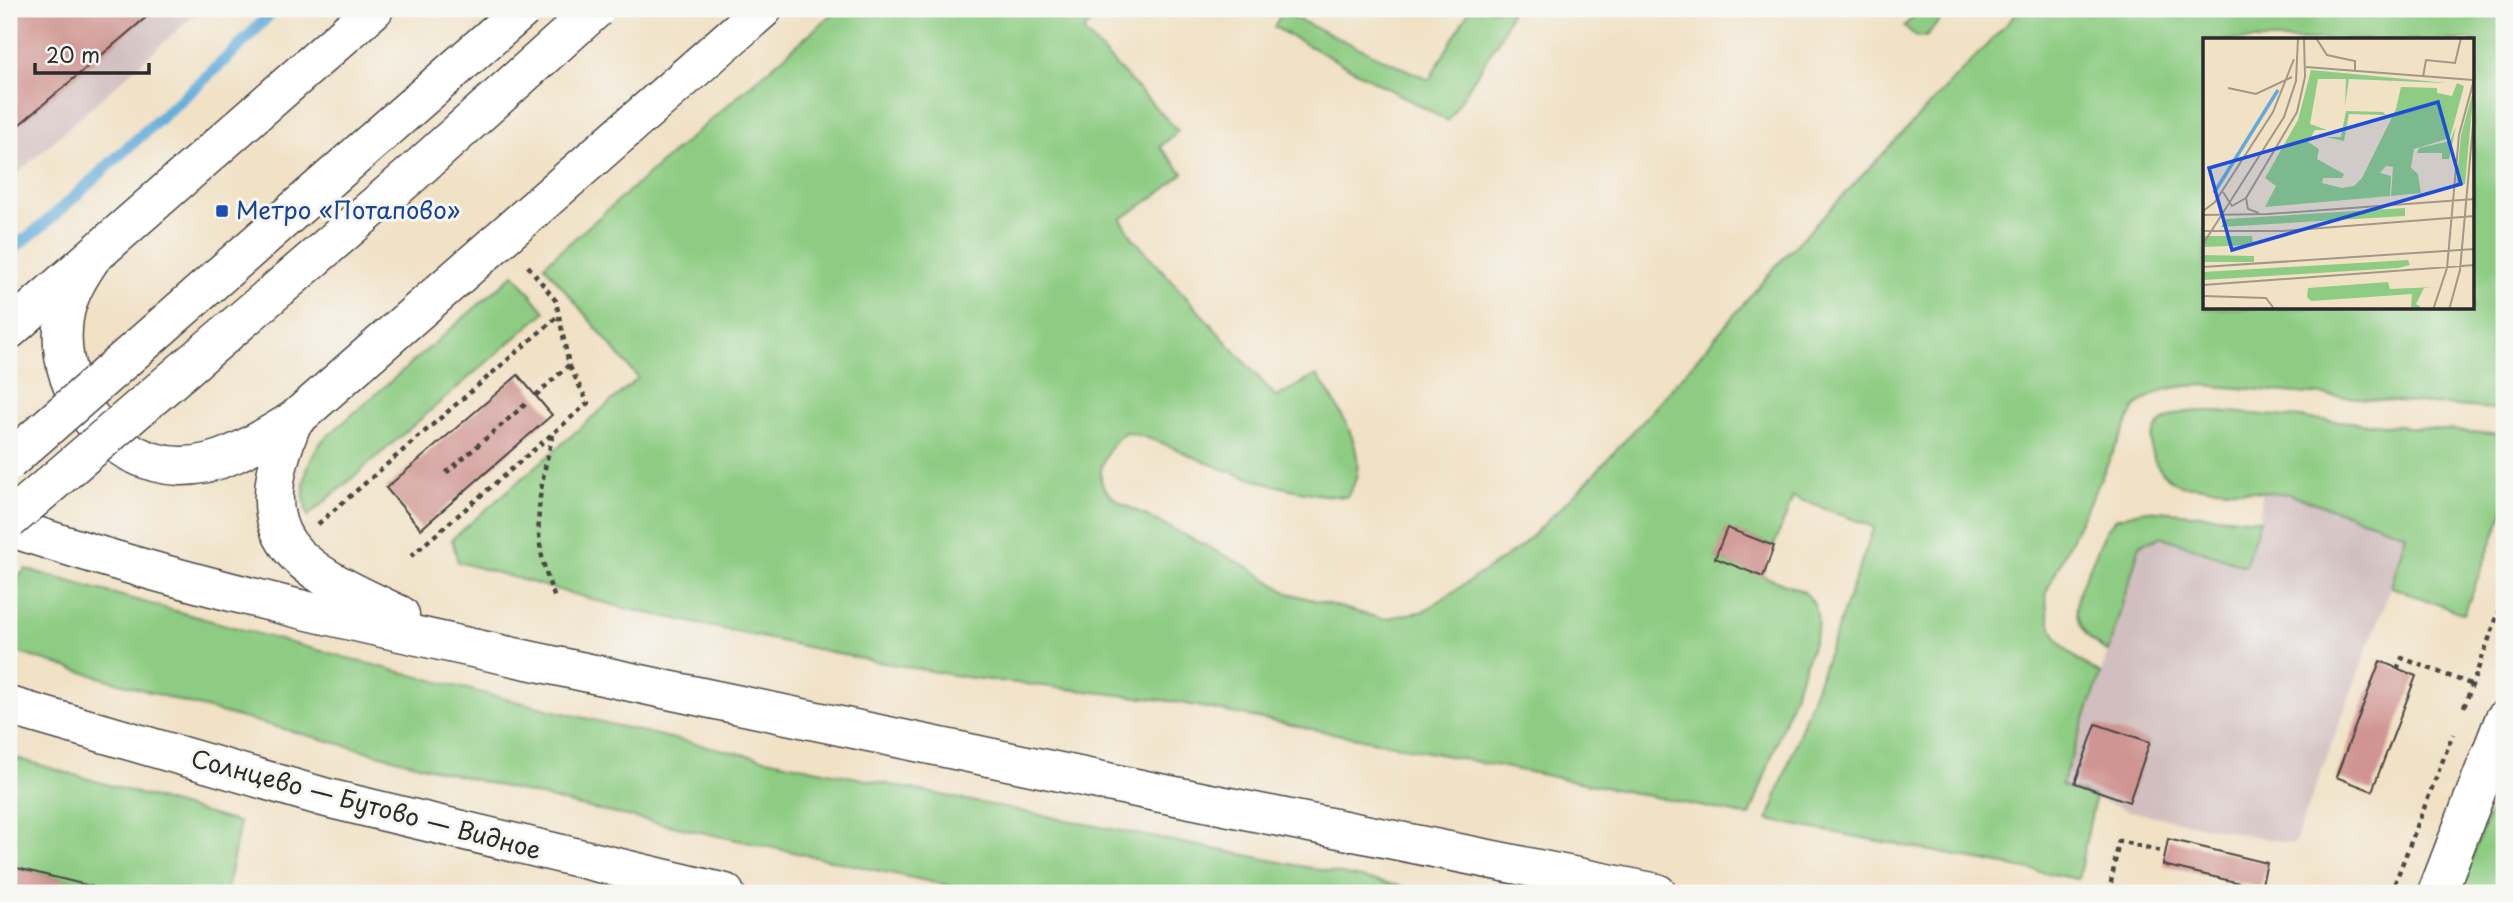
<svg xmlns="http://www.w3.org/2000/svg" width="2513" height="902" font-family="'Playpen Sans',sans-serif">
<rect width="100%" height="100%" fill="#f6f6f2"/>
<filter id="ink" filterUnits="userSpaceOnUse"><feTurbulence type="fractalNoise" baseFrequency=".0143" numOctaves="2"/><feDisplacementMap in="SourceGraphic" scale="14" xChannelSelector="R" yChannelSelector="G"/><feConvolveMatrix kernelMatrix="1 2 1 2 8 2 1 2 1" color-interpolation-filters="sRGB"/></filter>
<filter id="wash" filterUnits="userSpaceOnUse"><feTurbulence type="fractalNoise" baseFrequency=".00686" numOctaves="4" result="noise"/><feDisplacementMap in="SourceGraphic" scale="28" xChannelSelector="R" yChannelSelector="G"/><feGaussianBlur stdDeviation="1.57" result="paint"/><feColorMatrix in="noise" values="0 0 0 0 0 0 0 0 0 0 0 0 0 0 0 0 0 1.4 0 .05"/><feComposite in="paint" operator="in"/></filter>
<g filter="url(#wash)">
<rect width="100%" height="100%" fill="#f1e1c5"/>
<!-- industrial -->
<path fill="#d1bfbf" d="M9 9H201L9 181Z
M2261 492 2310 498 2407 534 2391 587 2294 844 2129 811 2061 786 2101 674 2140 545 2160 536 2245 565 2260 521Z"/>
<!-- green -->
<path fill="#8dcc82" stroke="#5c7c56" stroke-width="2" fill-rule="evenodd" d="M838 9H1104L1083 31 1178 131 1160 147 1183 173 1164 190 1121 219 1133 238 1276 397 1317 375C1338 406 1377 462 1346 497 1303 495 1255 481 1215 466 1183 453 1159 439 1125 432 1111 442 1095 468 1103 486 1106 492 1114 497 1119 502L1250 568 1288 593 1383 619 1424 611 1519 548 1584 485 1660 402 1775 267 2021 9H2504V410L2202 385C2174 386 2154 389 2134 409L2047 590C2042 632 2066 655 2101 674L2061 785 2095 798 2078 879 1768 820 1874 527 1793 497 1774 546 1727 529 1716 558 1803 591C1817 603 1819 614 1817 632L1750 816 1171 701 965 677 873 661 624 608 458 562 452 539 638 378 544 265ZM2205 40H2473V308H2205Z
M1470 9H1512L1499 39 1448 121 1274 27 1282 12 1429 80Z
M1921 9H1949L1926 37 1916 36 1904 26Z
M514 274 545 312 308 516C299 488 305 465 322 441Z
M2217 411 2504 435V510L2464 614 2391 587 2406 534 2289 494 2180 485C2150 472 2137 432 2172 416 2186 410 2202 411 2217 411Z
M2146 510 2260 520 2245 566 2160 536 2140 545 2108 652C2063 625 2074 598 2094 558 2100 544 2105 530 2115 519Z
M26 569C262 636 498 701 738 753 970 803 1204 846 1437 893H982L580 806 441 771 190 704 9 650V586Z
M9 756 240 823 226 893H119L9 866Z
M2504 775V893H2458Z"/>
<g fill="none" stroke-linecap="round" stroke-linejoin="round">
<!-- stream -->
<path stroke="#61aad9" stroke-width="12" d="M9 251C55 219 92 179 134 142 182 98 231 58 274 9"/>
</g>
<g id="blocks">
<!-- building -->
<path fill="#d09592" d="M9 9H156L14 129 9 122Z
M518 375 552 415 421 529 386 488Z
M1727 528 1774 546 1763 577 1715 558Z
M2380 661 2416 676 2372 791 2336 777Z
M2096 724 2150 742 2129 802 2075 783Z
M2168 839 2267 863 2261 888 2163 865Z
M9 866 115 892V893H9Z"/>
</g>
</g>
<g filter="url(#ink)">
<use href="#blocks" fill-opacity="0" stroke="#494642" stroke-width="2"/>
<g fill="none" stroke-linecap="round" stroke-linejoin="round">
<defs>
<path id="minor" d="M90 260C76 281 64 302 63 328 58 395 110 464 180 466 221 467 259 441 293 421
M2437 893 2504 720"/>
<path id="major" d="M9 330 374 9
M9 527C223 599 447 642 668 690 997 760 1327 828 1657 893
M400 615C298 567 242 544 293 421L763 9
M9 706 327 798 725 893"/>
</defs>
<!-- minor casing -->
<use href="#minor" stroke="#494642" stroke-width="41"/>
<!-- major casing -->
<use href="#major" stroke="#494642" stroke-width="41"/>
<!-- path -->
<path stroke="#494642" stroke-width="4.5" stroke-dasharray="5 5" stroke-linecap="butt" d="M528 266 556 301 569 365 535 396
M553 435C537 496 530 538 555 598
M446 473 528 402
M318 524 557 317
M411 556 588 403 569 365
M2397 669 2402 658 2473 685
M2464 707 2504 598
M2109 893 2119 841 2165 852
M2391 893 2453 734"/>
<!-- minor -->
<use href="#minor" stroke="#fff" stroke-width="38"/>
<!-- major -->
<use href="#major" stroke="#fff" stroke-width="38"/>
<defs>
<path id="major-bridge" d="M9 461 523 9
M9 520 411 175 596 9"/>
</defs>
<!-- major-bridge casing -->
<use href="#major-bridge" stroke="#494642" stroke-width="41" stroke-linecap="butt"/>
<!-- major-bridge -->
<use href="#major-bridge" stroke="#fff" stroke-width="38"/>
</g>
</g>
<!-- markers -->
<rect fill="#1a4fb4" stroke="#f6f6f2" stroke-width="2.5" x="215" y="204" width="14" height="14" rx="3.5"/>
<g text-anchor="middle" stroke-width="6" stroke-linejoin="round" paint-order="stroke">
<!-- transit labels -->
<g font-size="24" fill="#164399" stroke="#f6f6f2" text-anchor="start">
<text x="236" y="219">Метро «Потапово»</text>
</g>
<!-- street labels -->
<g font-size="24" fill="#2b2b2b" stroke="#f6f6f2">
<text transform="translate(366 805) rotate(15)" y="8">Солнцево — Бутово — Видное</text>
</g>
</g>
<!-- overview -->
<g transform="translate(2203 38)">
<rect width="271" height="271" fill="#f1e1c5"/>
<path d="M108 32 244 45 146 41 142 68 143 41H115L107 86 124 92H112L105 104 116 111 114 121 141 136 139 140H120L119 145 139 150 151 148 159 140 193 71 198 49 234 50V55L249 58 254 45 261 48 247 100 211 111 208 130 215 136 218 155 188 158 190 129 183 128 177 135 188 138 187 158 62 169 73 148 62 140 95 82ZM271 50 262 146 253 149 258 97ZM143 73 180 74 184 78 181 83 182 77 146 76 141 103 123 99H138ZM253 88 246 121H239V115H214L216 110 247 103ZM202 170V178L18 189 23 181ZM0 198H49L50 207 0 209ZM0 217 51 218V224H0ZM205 222 207 227 195 230 0 242V234ZM185 244 187 251 231 249 221 250 213 266 221 271 208 269 209 256 108 263 104 259 105 250Z" fill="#8dcc82"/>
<path fill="none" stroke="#61aad9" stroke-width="3.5" d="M11 155 75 52"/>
<path fill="none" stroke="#a29887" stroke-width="2" d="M113 0 124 17 152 23V33M103 29 270 42M220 39 223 22 252 25 258 0M25 50 53 56 89 39M20 154 29 168 43 160M0 173 12 164 70 74 91 21M56 175 45 171 43 160 94 74 102 39 101 0M0 177 65 176 272 161M0 193H79L272 178M0 206 81 79 93 43 95 0M0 229 272 211M0 247 272 227M0 258 63 260 72 272M230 272 244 230 256 97 272 38M246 272 257 232 272 65"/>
<path fill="#1d4ed8" fill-opacity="0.15" stroke="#1d4ed8" stroke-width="3.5" d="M235 64 258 146 29 212 6 130Z"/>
<rect width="271" height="271" fill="none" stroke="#2b2b2b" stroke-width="3.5"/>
</g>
<!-- margin -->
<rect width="2513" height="902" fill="none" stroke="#f6f6f2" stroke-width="35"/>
<!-- scale -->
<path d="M35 63v10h114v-10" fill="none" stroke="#2b2b2b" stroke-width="3.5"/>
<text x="46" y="63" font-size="21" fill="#2b2b2b" stroke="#f6f6f2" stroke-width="5" paint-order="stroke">20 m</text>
</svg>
